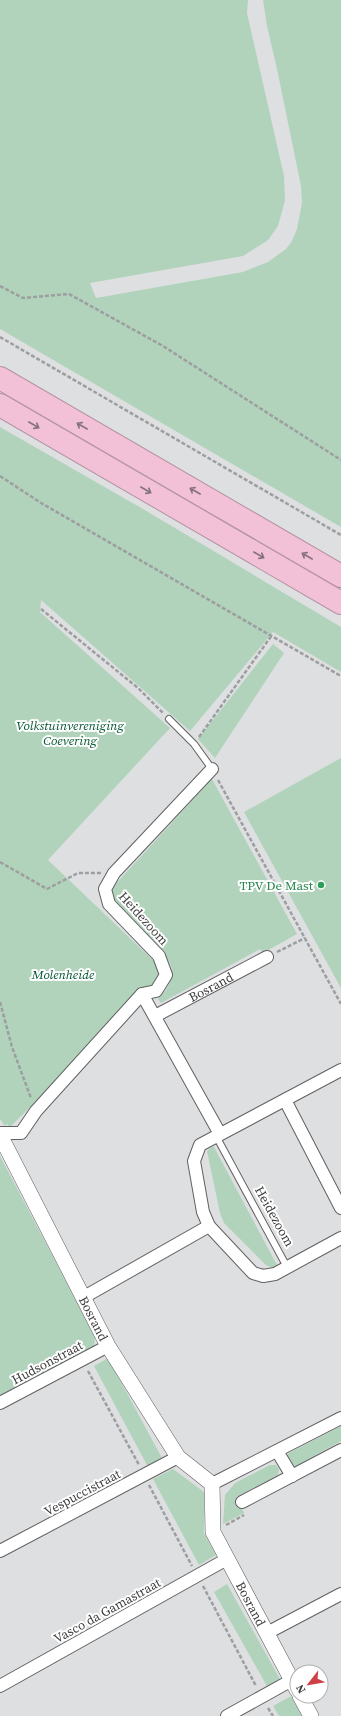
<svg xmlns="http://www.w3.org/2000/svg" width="341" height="1716" font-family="'Source Serif 4',serif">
<rect width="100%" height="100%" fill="#dedfe0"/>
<!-- green -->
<path fill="#b1d3bc" d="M0 0H248L247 13 284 176 285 200 278 226 268 240 243 256 90 283 96 298 243 272 268 262 286 249 292 241 297 229 302 203 301 186 277 69 267 26 263 0H341V527L0 329Z
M0 427 143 509 341 627V672L273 632 190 731 41 600 40 612 170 728 48 860 157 964 158 977 149 990 10 1127 7 1124 5 1126 0 1119Z
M273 644 284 653 215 758 198 739Z
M341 758V988L244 812Z
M212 779 297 934 263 953 260 949 161 1003 158 999C167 991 174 978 171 966 169 954 123 915 112 904L111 889Z
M212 1147H214L278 1267 274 1269 266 1265 224 1223 220 1213 207 1151Z
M0 1156 95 1337 94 1347 0 1398Z
M108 1358 163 1460 148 1467 94 1366Z
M341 1426V1441L296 1466 289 1464 286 1456 289 1453Z
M270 1465H276L279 1469 278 1475 236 1497 244 1513 223 1524 225 1495 235 1483Z
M173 1469 204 1492V1533L216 1555 199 1565 153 1479Z
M227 1584 281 1681 268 1688 214 1592Z
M291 1696 302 1716H279L273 1706Z"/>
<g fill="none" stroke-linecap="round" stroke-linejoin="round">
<defs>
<path id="service" d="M169 719 194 744 212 769
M216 1136 287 1267"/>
<g id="minor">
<path d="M212 769 114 873 105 889 109 904 159 956 166 975 156 991 142 994 220 1134"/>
<path id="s1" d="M155 1016 267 957"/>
<path d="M341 1070 200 1145 194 1161 203 1212 209 1226 253 1273 263 1276 275 1274 341 1238"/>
<path d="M285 1100 341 1208"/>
<path d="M0 1133H21L36 1111 142 994"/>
<path d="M84 1297 209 1226"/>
<path d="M0 1403 108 1346"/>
<path d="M277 1451 292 1476"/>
<path d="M212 1484 341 1418"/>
<path d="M242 1502 341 1450"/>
<path d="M0 1551 178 1457"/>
<path d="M267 1633 341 1594"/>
<path d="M0 1686 227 1559"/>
<path d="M227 1716 292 1680"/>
</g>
<g id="tertiary">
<path id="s2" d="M0 1135 108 1346 178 1457 212 1484 213 1532 297 1690"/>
<path d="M300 1696 311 1716"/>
</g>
<path id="motorway" d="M0 378 341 576
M0 405 341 603"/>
</defs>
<!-- service casing -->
<use href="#service" stroke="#616162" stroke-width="8"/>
<!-- minor casing -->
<use href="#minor" stroke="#616162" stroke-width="14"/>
<!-- tertiary casing -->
<use href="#tertiary" stroke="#616162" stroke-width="16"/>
<!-- motorway casing -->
<use href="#motorway" stroke="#b393a1" stroke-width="24"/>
<!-- path -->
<path stroke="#9d9e9f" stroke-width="2.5" stroke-dasharray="4 2" stroke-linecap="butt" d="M0 286 23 298 69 294 163 346 341 460
M0 337 341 535
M0 476 41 503 341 676
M41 609 138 688 164 714
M199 737 272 635
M218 780 341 1004
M0 862 47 889 78 873H101
M277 952 305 938
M0 1002 12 1047 31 1098
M88 1371 139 1465
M149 1485 192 1566
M226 1525 244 1515
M203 1586 256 1686
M268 1708 273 1716"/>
<!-- service -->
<use href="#service" stroke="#fff" stroke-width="6"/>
<!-- minor -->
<use href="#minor" stroke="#fff" stroke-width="12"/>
<!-- tertiary -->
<use href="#tertiary" stroke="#fff" stroke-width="15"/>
<!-- motorway -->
<use href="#motorway" stroke="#f2c1d7" stroke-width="22"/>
</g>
<!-- one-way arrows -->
<defs><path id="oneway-shaft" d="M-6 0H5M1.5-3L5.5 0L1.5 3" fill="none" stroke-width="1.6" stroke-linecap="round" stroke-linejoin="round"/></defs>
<g stroke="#85727b">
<use href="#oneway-shaft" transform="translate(34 425) rotate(30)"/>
<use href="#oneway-shaft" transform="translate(82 426) rotate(-150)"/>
<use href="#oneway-shaft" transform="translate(146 490) rotate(30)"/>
<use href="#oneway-shaft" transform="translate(195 491) rotate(-150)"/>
<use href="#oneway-shaft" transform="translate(259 555) rotate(30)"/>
<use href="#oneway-shaft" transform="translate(307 556) rotate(-150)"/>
</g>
<!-- markers -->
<circle fill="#2e9e5b" stroke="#fff" stroke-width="1.5" cx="321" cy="885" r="4"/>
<g text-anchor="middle" stroke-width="4" stroke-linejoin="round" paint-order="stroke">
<!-- park labels -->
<g font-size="13" font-style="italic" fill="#02552f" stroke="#fff">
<text x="70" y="730">Volkstuinvereniging<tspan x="70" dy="15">Coevering</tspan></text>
<text x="63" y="979">Molenheide</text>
</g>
<!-- leisure labels -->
<g font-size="13" fill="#27864d" stroke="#fff" text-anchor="end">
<text x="313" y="890">TPV De Mast</text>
</g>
<!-- street labels -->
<g font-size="13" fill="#3d3d3d" stroke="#fff">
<text transform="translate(144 918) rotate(48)" y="5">Heidezoom</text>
<text dy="5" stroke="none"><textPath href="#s1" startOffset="63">Bosrand</textPath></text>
<text transform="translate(275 1216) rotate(61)" y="5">Heidezoom</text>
<text dy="5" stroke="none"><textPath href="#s2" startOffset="206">Bosrand</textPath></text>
<text transform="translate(47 1362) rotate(-28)" y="5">Hudsonstraat</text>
<text transform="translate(82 1492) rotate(-28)" y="5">Vespuccistraat</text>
<text dy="5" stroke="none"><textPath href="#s2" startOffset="541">Bosrand</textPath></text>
<text transform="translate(107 1610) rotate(-29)" y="5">Vasco da Gamastraat</text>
</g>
</g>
<!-- north arrow -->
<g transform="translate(309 1684) rotate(239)"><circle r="19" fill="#ffffff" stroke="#b1b1b1"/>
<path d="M0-3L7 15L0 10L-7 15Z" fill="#cf4046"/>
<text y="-6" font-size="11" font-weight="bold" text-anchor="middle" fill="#3d3d3d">N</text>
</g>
</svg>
